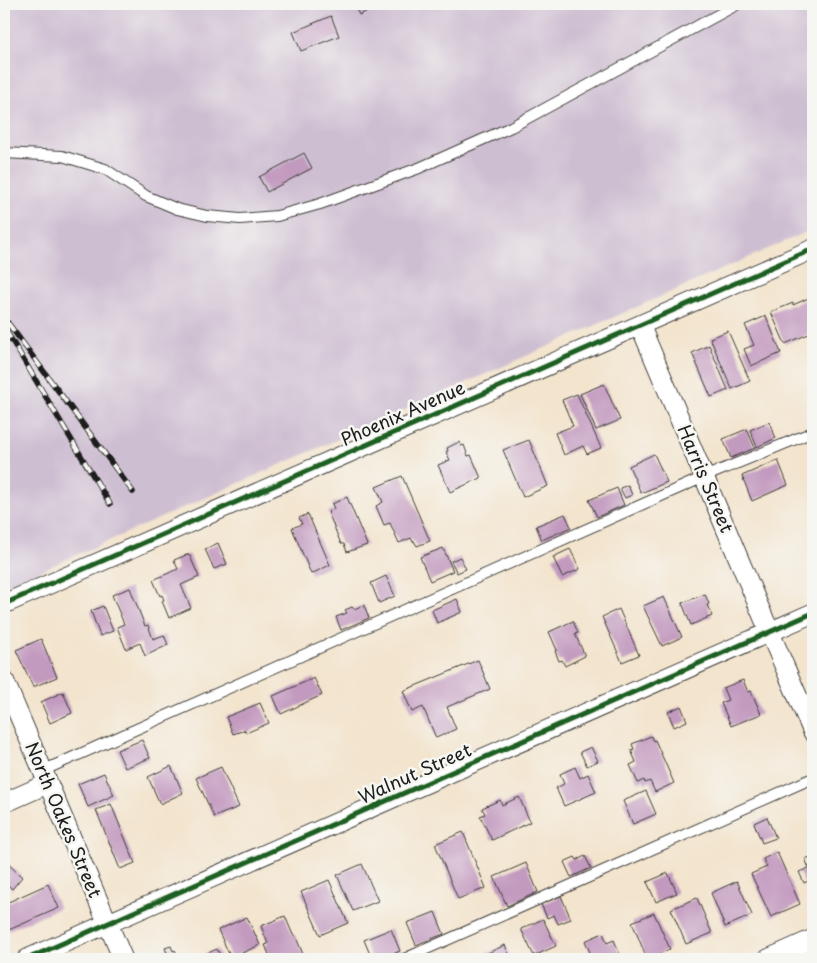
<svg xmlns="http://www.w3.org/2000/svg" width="817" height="963" font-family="'Playpen Sans',sans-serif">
<rect width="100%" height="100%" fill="#f6f6f2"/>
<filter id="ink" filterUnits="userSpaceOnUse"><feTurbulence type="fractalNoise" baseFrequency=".02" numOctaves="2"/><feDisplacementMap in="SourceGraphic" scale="10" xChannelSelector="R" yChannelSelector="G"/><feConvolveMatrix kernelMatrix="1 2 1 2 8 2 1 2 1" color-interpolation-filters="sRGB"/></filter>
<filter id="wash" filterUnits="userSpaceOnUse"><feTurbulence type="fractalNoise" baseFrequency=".0096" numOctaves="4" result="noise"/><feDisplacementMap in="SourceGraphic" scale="20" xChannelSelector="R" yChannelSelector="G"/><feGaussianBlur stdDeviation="1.12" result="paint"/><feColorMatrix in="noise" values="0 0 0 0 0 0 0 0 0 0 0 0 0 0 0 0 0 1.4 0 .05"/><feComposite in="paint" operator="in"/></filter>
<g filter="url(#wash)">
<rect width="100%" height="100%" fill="#f3e4cd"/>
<!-- industrial -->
<path fill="#cebed1" d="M4 4H813V229L4 587Z"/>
<g id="blocks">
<!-- building -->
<path fill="#c29abf" d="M354 4H375L377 7 359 15Z
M331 16 339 36 301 51 293 32Z
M304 153 312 168 267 192 259 177Z
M813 296V337L811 333 785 344 771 312 793 303V305Z
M766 316 781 353 751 366 744 349 754 345 745 325Z
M728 331 750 381 732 389 710 338Z
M709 345 728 390 711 397 692 353Z
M604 384 620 420 596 430 580 394Z
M577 394 601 448 587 454 583 446 564 455 555 433 573 426 562 400Z
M769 422 776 438 757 447 750 430Z
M747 429 755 448 731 458 723 439Z
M529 440 548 486 523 497 503 450Z
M459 442 461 446 464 445 468 456 471 455 481 478 450 492 438 465 450 460 446 452 448 451 447 448Z
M654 454 667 482 641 493 629 466Z
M778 460 788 485 752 501 742 476Z
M402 476 430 541 417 546 414 541 413 542 411 538 399 543 390 523 384 525 376 506 383 502 376 487Z
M628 485 632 495 625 498 620 488Z
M617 488 624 505 597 517 589 500Z
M347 497 367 545 347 552 344 544H341L328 512 334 509 332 504Z
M308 514 330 565 311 574 292 528 302 524 299 518Z
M565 514 571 527 542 540 536 526Z
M218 543 227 564 214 569 205 549Z
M443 548 453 571 430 581 420 557Z
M570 549 580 569 562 577 553 557Z
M189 554 199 577 181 585 191 608 169 618 162 601 164 600 162 595 160 596 153 580 178 569 174 560Z
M460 557 466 569 457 573 451 561Z
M386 576 395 596 379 603 371 583Z
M130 588 145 626 148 625 153 639 164 635 168 645 145 656 140 643 126 649 117 627 124 624 112 595Z
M705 594 709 604 707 605 712 616 691 625 682 603Z
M664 597 682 637 662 646 643 606Z
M457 599 462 612 437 623 432 610Z
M364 605 369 618 341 630 336 617 347 613 345 610 352 607 354 609Z
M103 606 113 631 100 636 91 611Z
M619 609 639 655 622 662 602 617Z
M573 621 578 633 575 634 585 656 565 666 562 660 559 661 555 651 557 650 549 632Z
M41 639 57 677 33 687 16 650Z
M478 660 490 689 447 707 456 729 436 738 423 707 412 712 403 691Z
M314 678 322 695 281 714 273 696Z
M743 680 748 692 751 691 761 714 731 726 721 703 728 700 723 688Z
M63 692 72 713 50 723 41 702Z
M260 703 269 723 246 733 245 730 233 734 226 717Z
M681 706 687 721 674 727 668 712Z
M651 736 653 741 655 740 674 783 655 792 650 781 645 783 644 780 638 783 630 765 636 762 631 750 634 749 632 744Z
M142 740 150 758 125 768 117 750Z
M591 747 598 761 587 766 580 752Z
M171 766 183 793 160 804 148 777Z
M221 767 239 807 214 817 196 778Z
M575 767 580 778 588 774 596 792 564 806 556 788 564 784 560 774Z
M104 773 114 795 88 807 78 784Z
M646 791 656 814 633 824 623 801Z
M519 797 530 822 492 840 480 816 485 814 482 808 500 800 502 805Z
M111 804 135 863 120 869 96 810Z
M767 817 776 838 762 843 754 823Z
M463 832 486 888 458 899 435 844Z
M777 852 800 904 771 917 751 874 767 867 763 859Z
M585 856 591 868 571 877 564 862 575 857 577 860Z
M813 856V879L804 883 799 872 809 868 805 859Z
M4 860 22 877 12 889 4 881Z
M526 863 538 892 507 906 494 877Z
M362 864 378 901 353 911 337 875Z
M668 873 677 893 656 902 647 882Z
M329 880 348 923 320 935 301 892Z
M737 881 752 915 725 927 711 893Z
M48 884 59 908 4 932V904Z
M561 896 571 919 558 924 554 915 547 918 541 904Z
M697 898 712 933 686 944 671 909Z
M435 912 444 934 416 945 407 923Z
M654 913 670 949 647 959 632 922Z
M285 916 293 935H295L305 959H271L265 945 268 944 261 926Z
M247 917 260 945 231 958 218 930Z
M543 919 556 946 534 956 521 929Z
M391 929 400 951 380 959H372L364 940Z
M603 933 607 943 614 940 622 959H593L585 941Z
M505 945 511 959H478L477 958Z
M171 946 173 951 175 950 179 959H153L167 953 165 948Z
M217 949 222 959H194Z"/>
</g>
</g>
<g filter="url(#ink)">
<use href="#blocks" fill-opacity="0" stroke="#3c3a37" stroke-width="1"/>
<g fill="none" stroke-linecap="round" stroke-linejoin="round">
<defs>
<path id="lane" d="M4 153 62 156 105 169 146 196 177 209 207 216 240 219 277 216 320 204 419 168 511 127 738 4
M42 771 704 477 813 432
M404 959 813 778"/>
<path id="street" d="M640 325 770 633 813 732
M4 604 813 249
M4 680 123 959
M4 803 47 784
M27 959 813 613
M768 959 813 939"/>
</defs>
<!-- lane casing -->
<use href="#lane" stroke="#3c3a37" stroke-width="12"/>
<!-- street casing -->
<use href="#street" stroke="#3c3a37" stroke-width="21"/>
<!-- lane -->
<use href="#lane" stroke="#fff" stroke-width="10"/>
<!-- street -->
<use href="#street" stroke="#fff" stroke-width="19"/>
<defs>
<path id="rail" d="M8 323 133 492
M5 329 110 504"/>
</defs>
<!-- rail casing -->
<use href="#rail" stroke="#1c1c1c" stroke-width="5.5"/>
<!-- rail -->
<use href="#rail" stroke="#f6f6f2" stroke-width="4" stroke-dasharray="11" stroke-linecap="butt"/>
<defs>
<path id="cycleway" d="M4 604 813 249
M27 959 813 613"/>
</defs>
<!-- cycleway casing -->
<use href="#cycleway" stroke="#f6f6f2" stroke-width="8"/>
<!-- cycleway -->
<use href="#cycleway" stroke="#1b5e20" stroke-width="5"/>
</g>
</g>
<g text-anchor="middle" stroke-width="5" stroke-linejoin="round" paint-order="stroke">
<!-- street labels -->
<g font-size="18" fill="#1c1c1c" stroke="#f6f6f2">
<text transform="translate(403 414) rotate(-24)" y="6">Phoenix Avenue</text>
<text transform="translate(705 479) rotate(67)" y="6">Harris Street</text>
<text transform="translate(415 774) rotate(-24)" y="6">Walnut Street</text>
<text transform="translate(63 820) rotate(67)" y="6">North Oakes Street</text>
</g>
</g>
<!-- margin -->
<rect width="817" height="963" fill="none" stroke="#f6f6f2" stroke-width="20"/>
</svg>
